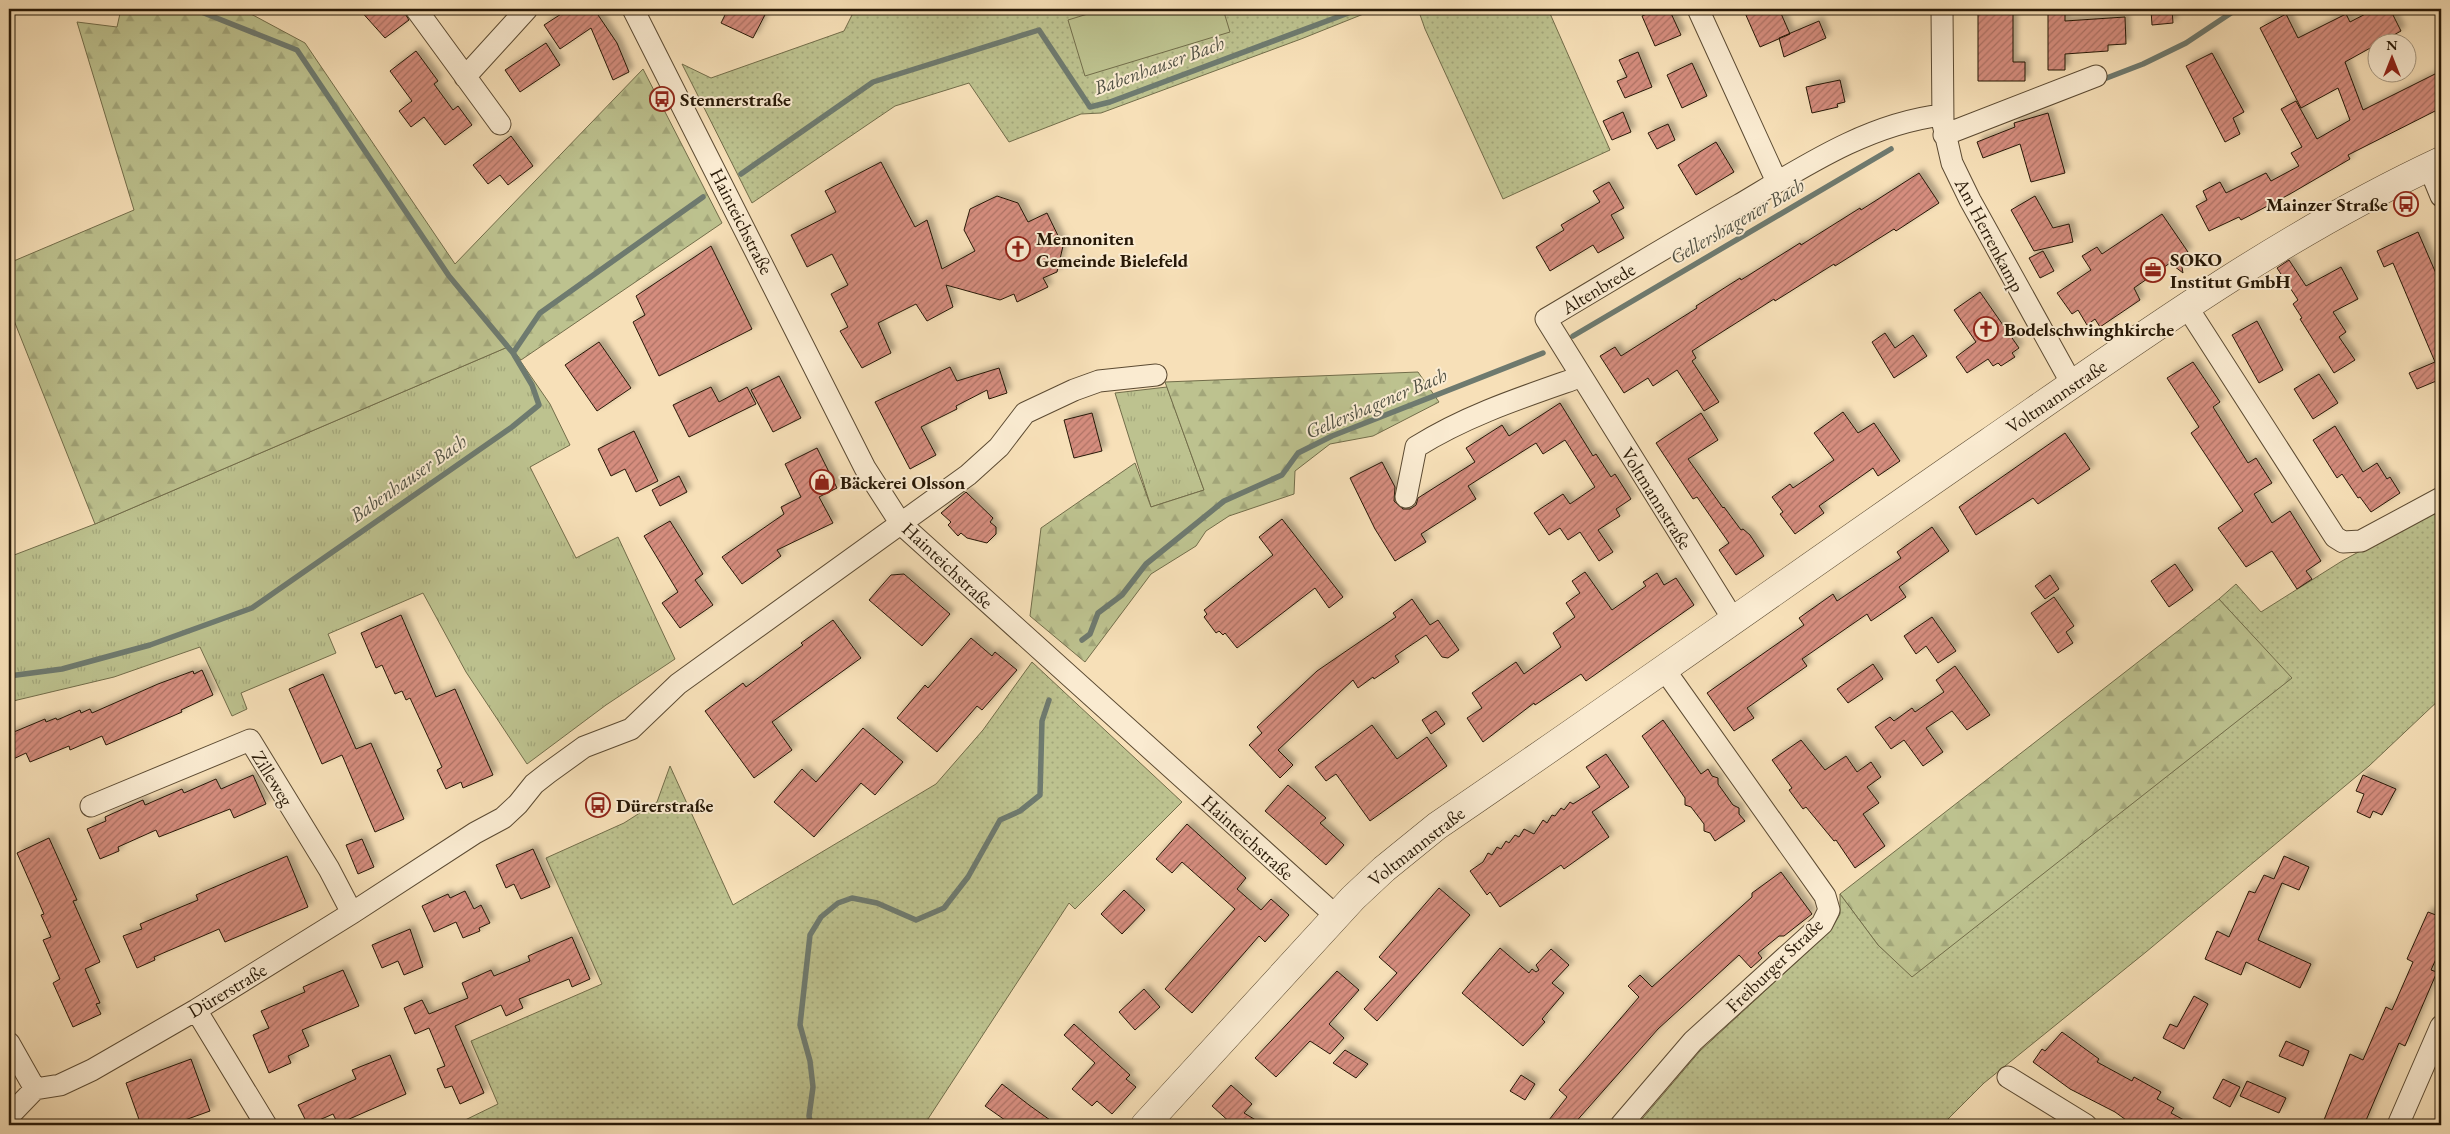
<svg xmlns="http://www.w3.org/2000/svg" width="2450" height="1134" font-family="'EB Garamond',serif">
<defs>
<pattern id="grass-tufts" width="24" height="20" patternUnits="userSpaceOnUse" patternTransform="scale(1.25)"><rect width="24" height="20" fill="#bdc28f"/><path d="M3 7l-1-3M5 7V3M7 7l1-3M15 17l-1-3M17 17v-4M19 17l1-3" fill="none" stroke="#a2a67a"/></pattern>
<pattern id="forest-firs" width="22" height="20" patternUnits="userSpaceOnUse" patternTransform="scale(1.25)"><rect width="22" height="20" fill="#bdc28f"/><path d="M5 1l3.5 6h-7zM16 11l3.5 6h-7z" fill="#a2a67a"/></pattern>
<pattern id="park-dots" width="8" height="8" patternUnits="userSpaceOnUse" patternTransform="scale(1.25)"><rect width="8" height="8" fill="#bdc28f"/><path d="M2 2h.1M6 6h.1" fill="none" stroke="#a2a67a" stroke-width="1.8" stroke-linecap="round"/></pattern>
<pattern id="building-hatch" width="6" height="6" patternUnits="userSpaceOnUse" patternTransform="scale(1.25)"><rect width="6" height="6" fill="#d58d7e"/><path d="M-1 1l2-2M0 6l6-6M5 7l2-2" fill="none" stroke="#ad7265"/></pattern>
<filter id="shadow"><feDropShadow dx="4.5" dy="-4.5" stdDeviation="2.5" flood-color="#0004"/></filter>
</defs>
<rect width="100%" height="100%" fill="#f7e0b8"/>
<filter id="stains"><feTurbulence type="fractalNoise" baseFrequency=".004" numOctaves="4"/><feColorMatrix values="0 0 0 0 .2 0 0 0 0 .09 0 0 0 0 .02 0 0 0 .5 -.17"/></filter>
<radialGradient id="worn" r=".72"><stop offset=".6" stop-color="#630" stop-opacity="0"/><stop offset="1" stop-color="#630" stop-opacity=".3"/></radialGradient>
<!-- grass -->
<path fill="url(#grass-tufts)" stroke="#726d4a" d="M510 346 550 404 570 445 530 467 576 558 618 537 675 659 606 705 527 764 466 672 423 593 328 634 336 653 241 693 247 709 232 716 200 647 114 677 9 702V557L95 524Z
M1167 387 1204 490 1151 507 1115 393Z"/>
<!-- forest -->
<path fill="url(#forest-firs)" stroke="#726d4a" d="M121 9H235L251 14 305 43 455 264 643 69 722 223 521 360 510 346 95 524 9 308V263L134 210 77 22 117 27Z
M1418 372 1439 402 1373 436 1330 444 1295 471 1294 494 1229 516 1206 531 1196 546 1151 574 1085 662 1030 616 1041 528 1135 463 1151 507 1204 490 1165 382Z
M2219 599 2293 678 1912 978 1878 945 1840 894Z"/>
<!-- park -->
<path fill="url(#park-dots)" stroke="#726d4a" d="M855 9H1376L1301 39 1101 113 1081 114 1009 142 969 83 895 106 752 203 682 64 711 78 844 31Z
M1418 9H1548L1610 150 1503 199 1425 29Z
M2441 507V698L2369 766 2146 952 1984 1083 1942 1125H1637L1700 1051 1831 930 1840 914V894L1878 945 1912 977 2292 678 2219 599 2236 584 2261 612 2342 561Z
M1032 662 1182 802 1075 909 1069 903 924 1125H460L459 1123 498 1104 471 1041 602 984 546 858 624 823 657 802 670 766 733 905 936 784 983 730Z"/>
<!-- pitch -->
<path fill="#bdc28f" stroke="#726d4a" d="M1104 9H1223L1230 32 1085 76 1068 20Z"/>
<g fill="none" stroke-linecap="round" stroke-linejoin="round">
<!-- stream -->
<path stroke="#6e7a6f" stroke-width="5.5" d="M194 9 297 50 449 276 513 353
M2104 79 2143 64 2186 43 2237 9
M741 174 873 82 1039 30 1090 107 1110 102 1359 9
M1573 336 1891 149
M1082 640 1090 634 1098 613 1122 595 1146 564 1224 501 1282 475 1298 453 1332 436 1543 353
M9 676 62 669 150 645 252 608 512 427 539 405 532 385 513 353 540 313 703 197
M811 1125 809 1116 813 1087 810 1061 800 1025 810 935 821 917 838 903 852 898 877 903 916 920 944 908 968 877 1000 820 1020 811 1040 795 1042 721 1049 700"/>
</g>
<!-- building -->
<path fill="url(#building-hatch)" stroke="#271806" filter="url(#shadow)" d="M359 9H402L409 20 385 38Z
M569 9H594L617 43 629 72 613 80 591 28 560 49 544 25Z
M728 9H768L753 38 721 23Z
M1659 9H1669L1681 35 1655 46 1642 16Z
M1755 9H1779L1790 34 1760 47 1745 13Z
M1978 9H2013V62H2025V81H1978Z
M2048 9H2065V21L2125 17 2126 44 2108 45V51L2065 54V70H2048Z
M2172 9 2173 23 2152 25 2151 10Z
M2375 9H2390L2401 31 2345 62 2363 110 2441 71V108L2348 155 2350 159 2290 194 2241 220 2239 217 2209 231 2196 206 2207 200 2203 191 2220 182 2226 193 2266 173 2271 181 2299 166 2291 153 2302 147 2281 109 2296 101 2317 139 2350 120 2338 88 2301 108 2260 28 2286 14 2298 38 2346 14 2350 22Z
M1819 21 1826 38 1784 57 1779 38Z
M546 43 560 65 520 92 505 70Z
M416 51 438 81 434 84 453 110 458 106 472 125 445 145 424 117 411 127 399 111 412 101 390 71Z
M1638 52 1652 87 1625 98 1617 81 1627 77 1619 60Z
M2212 53 2244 112 2233 118 2240 134 2225 142 2186 66Z
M1692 63 1707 96 1682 108 1667 75Z
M1840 80 1845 102 1837 104 1838 107 1812 113 1806 87Z
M1623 112 1631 132 1612 140 1603 121Z
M2048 113 2065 173 2031 182 2020 144 1983 158 1977 142 2015 127 2014 123Z
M1668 124 1675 140 1657 149 1648 133Z
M511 136 533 166 508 185 500 175 488 184 473 165Z
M1716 142 1734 172 1696 195 1678 165Z
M881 162 915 227 927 220 942 269 975 251 964 230 970 209 997 196 1018 203 1028 222 1047 213 1063 246 1057 272 1043 278 1048 287 1017 302 1014 294 1000 300 946 285 953 307 927 321 916 304 878 323 891 353 862 368 840 331 848 327 831 294 848 285 832 254 807 267 791 235 836 212 825 191Z
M1919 173 1939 203 1896 231 1894 229 1835 266 1834 264 1775 301 1774 299 1692 351 1696 358 1692 361 1719 402 1704 411 1677 370 1653 386 1648 378 1624 393 1600 356 1615 347 1621 356 1697 308 1696 306 1740 278 1741 280 1800 243 1801 245 1860 208 1861 210Z
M1609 182 1624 208 1611 215 1624 238 1598 253 1593 245 1550 271 1536 247 1564 230 1561 225 1600 202 1593 191Z
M2035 196 2053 228 2069 224 2073 242 2034 251 2011 210Z
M2162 214 2188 252 2180 256 2183 273 2170 263 2134 288 2140 300 2100 327 2095 319 2087 325 2078 310 2072 314 2057 293 2091 270 2082 256 2097 247 2102 254Z
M2418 232 2441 285V379L2417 389 2409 373 2435 362 2393 263 2384 267 2377 251Z
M711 246 752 329 659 376 633 322 645 315 636 296Z
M2043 251 2054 271 2040 278 2029 258Z
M2289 260 2306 286 2341 267 2358 299 2333 312 2346 332 2339 337 2355 360 2334 373 2300 319 2302 318 2293 304 2298 300 2277 268Z
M1980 292 2019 348 2012 353 2015 357 2001 366 1998 363 1993 366 1988 359 1967 373 1956 357 1976 342 1954 310Z
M2257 321 2283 370 2259 383 2232 335Z
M1885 333 1895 348 1913 335 1927 356 1894 378 1872 342Z
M599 342 631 388 597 411 565 365Z
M2193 362 2220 402 2213 407 2248 463 2256 458 2272 483 2254 494 2272 523 2290 511 2321 561 2306 571 2312 579 2297 589 2272 551 2246 567 2218 528 2243 511 2191 433 2199 427 2167 378Z
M950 367 957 381 999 368 1007 393 989 399 987 390 956 406 957 409 921 427 936 455 910 469 875 402Z
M2319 374 2338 403 2313 419 2294 389Z
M779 376 801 418 773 432 751 390Z
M711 387 719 402 747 387 756 404 689 437 673 405Z
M1560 403 1593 456 1596 454 1611 477 1615 474 1631 499 1616 509 1620 516 1598 530 1613 552 1599 561 1580 532 1568 540 1560 528 1549 535 1534 513 1563 494 1570 504 1595 487 1565 440 1543 454 1536 443 1468 486 1476 499 1421 534 1426 542 1395 561 1375 529 1350 478 1382 462 1395 487 1394 501 1403 509H1410L1416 505 1418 498 1475 462 1466 448 1502 425 1509 436Z
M1843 412 1858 433 1874 423 1900 461 1878 476 1873 468 1819 506 1824 513 1795 534 1780 514 1783 512 1772 497 1790 484 1793 488 1834 460 1814 433Z
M1092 413 1102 451 1074 458 1064 420Z
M1701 413 1718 440 1688 459 1723 508 1724 507 1741 530 1743 529 1750 535 1764 556 1736 575 1719 550 1729 543 1697 497 1693 499 1656 443Z
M2335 426 2363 472 2377 463 2387 479 2390 477 2400 493 2371 512 2360 497 2358 498 2342 474 2337 478 2313 440Z
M634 431 658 481 636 492 625 469 611 476 598 449Z
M2065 433 2090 469 2038 504 2033 498 1976 535 1959 507Z
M817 448 837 488 819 497 833 523 777 550 781 556 742 584 722 557 784 514 781 507 801 497 785 464Z
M679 476 687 492 660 506 652 490Z
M966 492 993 518 990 522 996 527V534L987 543 967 538 961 533 958 536 948 525 951 522 941 513Z
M1282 519 1343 597 1329 608 1315 588 1237 648 1225 633 1223 635 1219 631 1216 633 1204 617 1207 614 1204 610 1273 555 1259 537Z
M670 521 703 574 695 580 713 605 680 628 662 603 678 592 644 536Z
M1932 527 1949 551 1899 587 1906 597 1871 621 1867 614 1802 659 1807 666 1747 708 1754 718 1734 731 1707 693 1804 625 1799 618 1833 594 1837 601 1901 558 1897 552Z
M2175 564 2193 590 2169 607 2151 581Z
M1585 572 1612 610 1646 586 1643 582 1657 573 1664 585 1676 578 1694 605 1586 681 1581 674 1535 705 1534 703 1483 742 1467 718 1482 708 1472 693 1516 662 1524 674 1561 647 1553 633 1575 617 1566 603 1580 593 1572 581Z
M904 574 950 614 922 646 869 600 891 575Z
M2050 575 2059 589 2045 599 2035 586Z
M2054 597 2074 626 2066 632 2073 643 2058 653 2031 613Z
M1412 599 1430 625 1438 620 1459 650 1448 658 1442 657 1426 635 1395 656 1399 662 1374 679 1373 677 1358 688 1353 680 1278 750 1293 765 1280 778 1249 745 1262 733 1257 727 1317 671 1396 617 1393 613Z
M401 615 436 697 455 689 493 775 463 788 461 782 446 789 437 770 442 767 410 698 406 700 402 691 395 694 382 665 376 668 361 633Z
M1932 617 1956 651 1938 663 1926 646 1916 654 1904 636Z
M833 620 861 658 772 722 792 750 754 778 705 711 743 683 746 687 803 645 801 643Z
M971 638 992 656 995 652 1017 670 982 710 977 706 937 752 897 718 925 685 928 688Z
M1873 664 1883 679 1848 703 1837 689Z
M1955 666 1990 715 1967 730 1952 711 1926 728 1943 752 1923 766 1904 740 1891 749 1875 727 1890 717 1894 721 1912 708 1915 712 1944 692 1936 680Z
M202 670 213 695 181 710 182 712 106 745 102 736 70 750 69 746 30 762 26 753 9 761V734L45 719 46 722 56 718 57 720 80 710 81 713 90 709 92 713 158 684 193 671 194 674Z
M323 674 356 749 371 743 404 819 375 832 342 755 322 764 289 689Z
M1436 711 1445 724 1431 734 1422 720Z
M1663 720 1701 774 1708 769 1712 776 1718 778V784L1733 805 1739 808V814L1745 821 1715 841 1710 833 1704 831V824L1691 807 1685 805V798L1642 736Z
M1372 725 1397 759 1427 737 1447 766 1370 821 1336 774 1326 781 1315 767Z
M863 728 903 762 875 795 861 783 814 837 774 802 802 769 816 782Z
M1801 740 1825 770 1846 756 1857 772 1871 762 1881 777 1867 787 1879 803 1863 814 1885 846 1855 868 1836 840 1834 841 1806 807 1803 809 1789 790 1792 788 1772 760Z
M1606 754 1629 787 1592 812 1609 837 1564 869 1561 865 1500 907 1490 892 1487 895 1470 871 1483 862 1488 853 1492 855 1497 847 1501 849 1506 841 1509 843 1515 835 1519 837 1524 829 1534 834 1543 820 1547 823 1552 815 1555 816 1561 808 1564 810 1570 802 1573 804 1600 787 1586 767Z
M253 775 266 804 234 818 230 809 159 837 156 830 118 847 119 851 100 859 87 829 106 821 105 817 143 800 145 805 182 789 184 793 216 779 221 789Z
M2363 775 2396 789 2382 815 2373 811 2370 818 2357 812 2364 794 2356 791Z
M1288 785 1326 818 1320 823 1344 845 1326 865 1265 811Z
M1187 824 1246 878 1237 889 1261 910 1271 899 1289 915 1265 942 1259 936 1192 1013 1165 989 1235 909 1182 862 1172 873 1156 859Z
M49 838 77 900 73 901 100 962 85 969 100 1003 96 1004 101 1014 73 1027 53 983 60 979 43 940 51 937 41 915 44 914 17 853Z
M362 839 374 867 358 874 346 845Z
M533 849 550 887 521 899 514 884 506 888 496 865Z
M287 856 308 907 225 942 219 929 154 957 155 960 137 968 123 936 142 929 140 924 198 900 196 895Z
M2284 856 2309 867 2299 890 2282 883 2258 940 2311 964 2300 988 2246 962 2241 975 2205 959 2217 931 2229 937 2249 891 2255 893 2264 875 2274 879Z
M1781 872 1812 914 1784 936H1779L1758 953 1762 958 1751 968 1739 955 1658 1029 1573 1125H1545L1567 1097 1559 1090 1639 997 1628 986 1640 975 1652 987 1752 897V893Z
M1439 888 1470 915 1377 1021 1364 1009 1397 973 1379 957Z
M1124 890 1145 910 1122 934 1101 914Z
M465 891 474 909 481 905 490 923 479 928 480 931 463 938 456 922 434 932 422 906 448 894 450 898Z
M2428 912 2441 917V948L2431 970 2437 972 2405 1046 2399 1043 2364 1125H2322L2350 1054 2363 1060 2386 1007 2392 1010 2413 962 2407 959Z
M410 929 423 967 404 975 398 961 382 968 372 945Z
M572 937 590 979 572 987 569 979 519 999 523 1008 506 1016 501 1005 455 1026 484 1093 460 1104 452 1086 445 1088 437 1069 445 1066 429 1028 415 1034 404 1008 422 1000 429 1014 468 998 462 983 491 970 494 976 530 961 528 956Z
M1500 948 1529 973 1532 969 1536 972 1539 970 1536 965 1551 949 1569 965 1552 983 1564 993 1542 1019 1545 1022 1523 1046 1462 993Z
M343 970 359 1006 302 1030 309 1046 288 1056 291 1063 269 1073 253 1035 269 1028 261 1011 305 992 303 987Z
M1337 971 1359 990 1329 1024 1344 1038 1330 1054 1310 1041 1276 1077 1255 1058Z
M1144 989 1160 1007 1135 1030 1119 1012Z
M2194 996 2208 1004 2184 1049 2163 1038 2170 1024 2177 1027Z
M1074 1024 1130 1075 1126 1079 1136 1087 1112 1114 1097 1101 1092 1106 1072 1089 1095 1063 1064 1035Z
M2062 1032 2099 1059 2097 1062 2132 1081 2134 1077 2161 1092 2157 1099 2174 1108 2171 1113 2193 1125H2133L2115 1112 2070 1089 2033 1062 2042 1049 2045 1051Z
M2286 1041 2309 1051 2303 1066 2279 1056Z
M1345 1050 1368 1064 1356 1078 1333 1063Z
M390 1055 406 1094 338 1124 333 1114 308 1125 298 1105 356 1079 352 1070Z
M191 1059 210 1111 171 1125H141L126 1083Z
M1521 1075 1535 1084 1525 1100 1510 1091Z
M2223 1079 2240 1087 2230 1107 2213 1098Z
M2247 1081 2286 1098 2279 1113 2240 1096Z
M1002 1084 1029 1105 1057 1125H1012L985 1106Z
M1231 1085 1252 1104 1244 1113 1264 1125H1233L1212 1106Z"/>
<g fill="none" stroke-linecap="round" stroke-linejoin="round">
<defs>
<path id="minor" d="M416 9 500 124
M633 9 865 468 901 524 1336 916
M1698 9 1777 182
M1942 9 1943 124 1952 163 1970 200 2072 384
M465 77 527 9
M1944 135 2096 76
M2429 167 2441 196
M2187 307 2335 537 2343 542 2361 541 2441 498
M1406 497 1416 447C1467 415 1523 397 1580 377
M1733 619 1546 319C1610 281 1674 242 1739 205 1803 167 1867 124 1942 115
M91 806 250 740 329 869 352 913
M196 1010 266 1125
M9 1043 35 1089
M2008 1077 2086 1125
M9 1116 35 1089 60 1085 92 1070 196 1010 352 913 475 833 503 818 518 804 534 784 548 773 584 747 631 729 678 684 968 475 999 447 1025 413 1074 390 1099 381 1156 375
M1621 1125 1693 1041 1822 924 1829 910 1825 896 1664 669
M2398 1125 2441 1026"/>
<path id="tertiary" d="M1145 1125 1353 898 1384 869 1437 826C1622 700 1805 569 1989 442 2135 341 2280 236 2441 161"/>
</defs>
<!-- minor casing -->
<use href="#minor" stroke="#5b4a32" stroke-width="23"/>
<!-- tertiary casing -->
<use href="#tertiary" stroke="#5b4a32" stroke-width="29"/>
<!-- minor -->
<use href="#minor" stroke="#faebd1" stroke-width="21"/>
<!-- tertiary -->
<use href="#tertiary" stroke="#faebd1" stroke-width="28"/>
</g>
<!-- icons -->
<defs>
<symbol id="bus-ring" viewBox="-11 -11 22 22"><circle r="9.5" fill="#faebd1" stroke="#8f2418" stroke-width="1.5"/><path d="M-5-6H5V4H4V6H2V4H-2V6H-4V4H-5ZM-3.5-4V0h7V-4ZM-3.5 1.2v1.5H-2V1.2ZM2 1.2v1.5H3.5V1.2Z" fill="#8f2418"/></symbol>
<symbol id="church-ring" viewBox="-11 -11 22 22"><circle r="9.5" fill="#faebd1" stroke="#8f2418" stroke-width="1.5"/><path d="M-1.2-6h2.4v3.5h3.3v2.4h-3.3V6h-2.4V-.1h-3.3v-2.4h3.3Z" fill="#8f2418"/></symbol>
<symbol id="office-ring" viewBox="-11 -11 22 22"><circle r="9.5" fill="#faebd1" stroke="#8f2418" stroke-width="1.5"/><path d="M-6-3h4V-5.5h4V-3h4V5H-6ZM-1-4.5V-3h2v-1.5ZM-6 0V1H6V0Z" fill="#8f2418"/></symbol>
<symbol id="shop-ring" viewBox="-11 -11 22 22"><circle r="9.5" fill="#faebd1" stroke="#8f2418" stroke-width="1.5"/><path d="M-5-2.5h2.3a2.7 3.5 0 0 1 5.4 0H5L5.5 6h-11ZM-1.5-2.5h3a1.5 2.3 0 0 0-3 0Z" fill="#8f2418"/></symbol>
</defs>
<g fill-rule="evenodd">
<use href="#bus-ring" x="648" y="85" width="28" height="28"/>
<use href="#bus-ring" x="2392" y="190" width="28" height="28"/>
<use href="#church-ring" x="1004" y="235" width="28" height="28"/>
<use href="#office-ring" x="2139" y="256" width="28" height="28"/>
<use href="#church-ring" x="1972" y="315" width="28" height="28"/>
<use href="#shop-ring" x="808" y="468" width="28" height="28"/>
<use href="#bus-ring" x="584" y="791" width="28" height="28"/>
</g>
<g text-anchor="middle" stroke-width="4" stroke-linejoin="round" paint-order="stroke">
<!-- poi labels -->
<g font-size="19" font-weight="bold" fill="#271806" stroke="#faebd1" text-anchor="start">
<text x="680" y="106">Stennerstraße</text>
<text x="2388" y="211" text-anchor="end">Mainzer Straße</text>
<text x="1036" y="245">Mennoniten<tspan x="1036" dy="22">Gemeinde Bielefeld</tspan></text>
<text x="2170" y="266">SOKO<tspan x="2170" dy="22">Institut GmbH</tspan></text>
<text x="2004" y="336">Bodelschwinghkirche</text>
<text x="840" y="489">Bäckerei Olsson</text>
<text x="616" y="812">Dürerstraße</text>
</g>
<!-- street labels -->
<g font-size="19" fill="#271806" stroke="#faebd1">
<text transform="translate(742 221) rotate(63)" y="7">Hainteichstraße</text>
<text transform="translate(1990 235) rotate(62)" y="7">Am Herrenkamp</text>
<text transform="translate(1598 288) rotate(-31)" y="7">Altenbrede</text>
<text transform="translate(2056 396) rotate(-34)" y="7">Voltmannstraße</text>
<text transform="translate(1657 498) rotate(58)" y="7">Voltmannstraße</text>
<text transform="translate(948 565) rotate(43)" y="7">Hainteichstraße</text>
<text transform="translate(273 778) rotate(58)" y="7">Zilleweg</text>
<text transform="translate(1248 837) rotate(42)" y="7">Hainteichstraße</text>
<text transform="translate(1416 846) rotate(-38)" y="7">Voltmannstraße</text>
<text transform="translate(1774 965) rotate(-44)" y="7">Freiburger Straße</text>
<text transform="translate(227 990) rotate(-31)" y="7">Dürerstraße</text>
</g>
<!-- water labels -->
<g font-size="20" font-style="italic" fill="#515143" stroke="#faebd1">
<text transform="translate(1159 65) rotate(-20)" y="7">Babenhauser Bach</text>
<text transform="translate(1737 221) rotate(-30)" y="7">Gellershagener Bach</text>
<text transform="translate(1376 403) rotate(-23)" y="7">Gellershagener Bach</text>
<text transform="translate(408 478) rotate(-35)" y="7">Babenhauser Bach</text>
</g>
</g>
<!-- margin -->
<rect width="2450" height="1134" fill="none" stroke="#f7e0b8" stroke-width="30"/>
<rect x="10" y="10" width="2430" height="1114" fill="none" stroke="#271806" stroke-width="2.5"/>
<rect x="15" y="15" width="2420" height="1104" fill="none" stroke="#271806"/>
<!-- north arrow -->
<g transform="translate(2392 58)"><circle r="24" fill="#faebd1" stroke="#a69780"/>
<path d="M0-4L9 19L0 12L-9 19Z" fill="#8f2418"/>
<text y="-8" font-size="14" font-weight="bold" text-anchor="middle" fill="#271806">N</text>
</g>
<rect width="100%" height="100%" filter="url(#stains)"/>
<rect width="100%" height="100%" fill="url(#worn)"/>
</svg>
